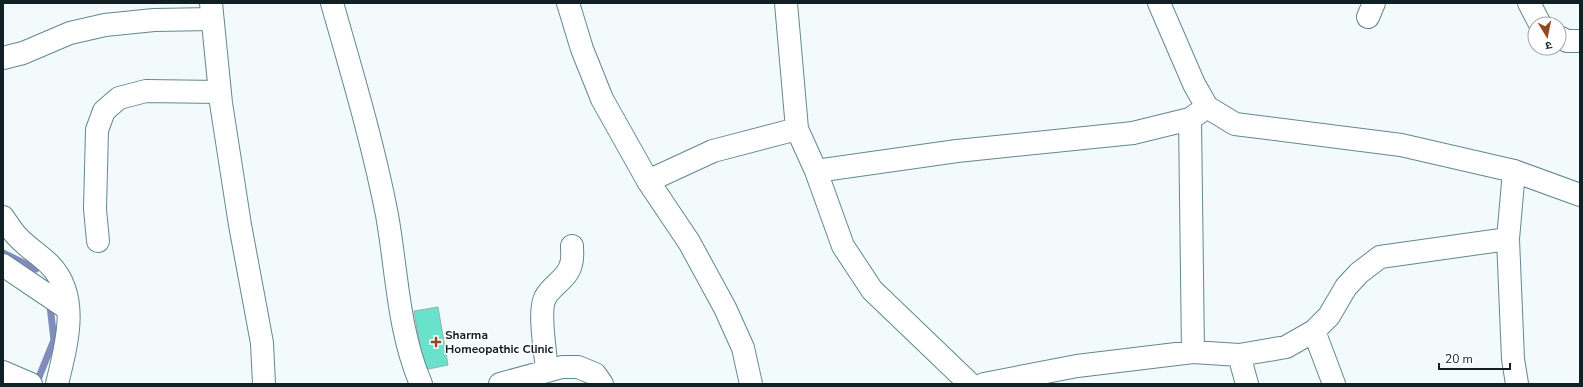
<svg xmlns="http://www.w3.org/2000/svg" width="1583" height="387" font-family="'Nunito Sans','Noto Sans Devanagari',sans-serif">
<rect width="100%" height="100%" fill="#f2fafc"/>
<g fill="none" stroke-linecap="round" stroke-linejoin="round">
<!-- stream -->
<path stroke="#828cba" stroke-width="7" d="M3 253 36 269
M39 377 54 340 50 306"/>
</g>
<!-- building -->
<path fill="#6ae2cb" stroke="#8fb6ad" d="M438 307 448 365 424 370 414 311Z"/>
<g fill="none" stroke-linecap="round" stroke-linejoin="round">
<defs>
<path id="street" d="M211 3 221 103 240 225 262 343 264 384
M332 3C352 73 373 143 387 215 397 271 398 331 421 384
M786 3 797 129 816 171 843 246 872 290 970 384
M1529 3 1540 24
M1368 17 1374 3
M1559 37 1567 41H1580
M3 58 23 53 70 33 105 25 154 20 212 19
M1190 119 1193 352
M816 171 957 151 1133 133 1190 119 1207 107
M1514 171 1508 239 1513 359 1517 384
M648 181 713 151 797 129
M3 217C7 223 11 229 15 234 25 246 39 254 50 265 81 297 66 346 57 384
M98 241 95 209 97 130 104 111 119 98 146 91 219 92
M3 265 68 309
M1314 331 1334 384
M1239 355 1247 384
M547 371C546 355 538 312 545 298 551 285 568 279 571 264 573 259 572 252 572 246
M500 384 562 367H578L595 374 602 384
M984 384 1077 366 1193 352 1239 355 1286 347 1314 331 1329 316 1346 287 1359 273 1380 257 1508 239"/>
<path id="secondary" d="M568 3 582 49 602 99 648 181 689 242 725 308 743 348 751 384
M1159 3 1194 84 1207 107 1235 124 1401 145 1514 171 1580 195
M3 372 31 384"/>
</defs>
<!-- street casing -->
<use href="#street" stroke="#628890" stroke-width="24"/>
<!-- secondary casing -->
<use href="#secondary" stroke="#628890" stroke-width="24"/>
<!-- street -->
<use href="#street" stroke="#fff" stroke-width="22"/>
<!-- secondary -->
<use href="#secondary" stroke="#fff" stroke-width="22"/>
</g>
<!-- markers -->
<path fill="#904925" stroke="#fff" stroke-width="1.5" d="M434 336h4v4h4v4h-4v4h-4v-4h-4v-4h4z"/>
<g text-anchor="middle" stroke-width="3" stroke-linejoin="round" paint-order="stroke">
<!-- poi labels -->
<g font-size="12" font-weight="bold" fill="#112024" stroke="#fff" text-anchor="start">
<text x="445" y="339">Sharma<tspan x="445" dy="14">Homeopathic Clinic</tspan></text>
</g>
</g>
<!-- border -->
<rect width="1583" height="387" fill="none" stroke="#112024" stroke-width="8"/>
<!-- north arrow -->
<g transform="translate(1547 36) rotate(170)"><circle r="19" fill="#ffffff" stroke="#a0a6a7"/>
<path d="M0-3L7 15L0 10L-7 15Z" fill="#904925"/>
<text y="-6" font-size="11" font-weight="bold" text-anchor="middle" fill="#112024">उ</text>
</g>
<!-- scale -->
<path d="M1439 363v6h71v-6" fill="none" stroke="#112024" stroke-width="2"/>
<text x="1445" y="363" font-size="12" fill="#112024" stroke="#ffffff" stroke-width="3" paint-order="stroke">20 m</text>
</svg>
